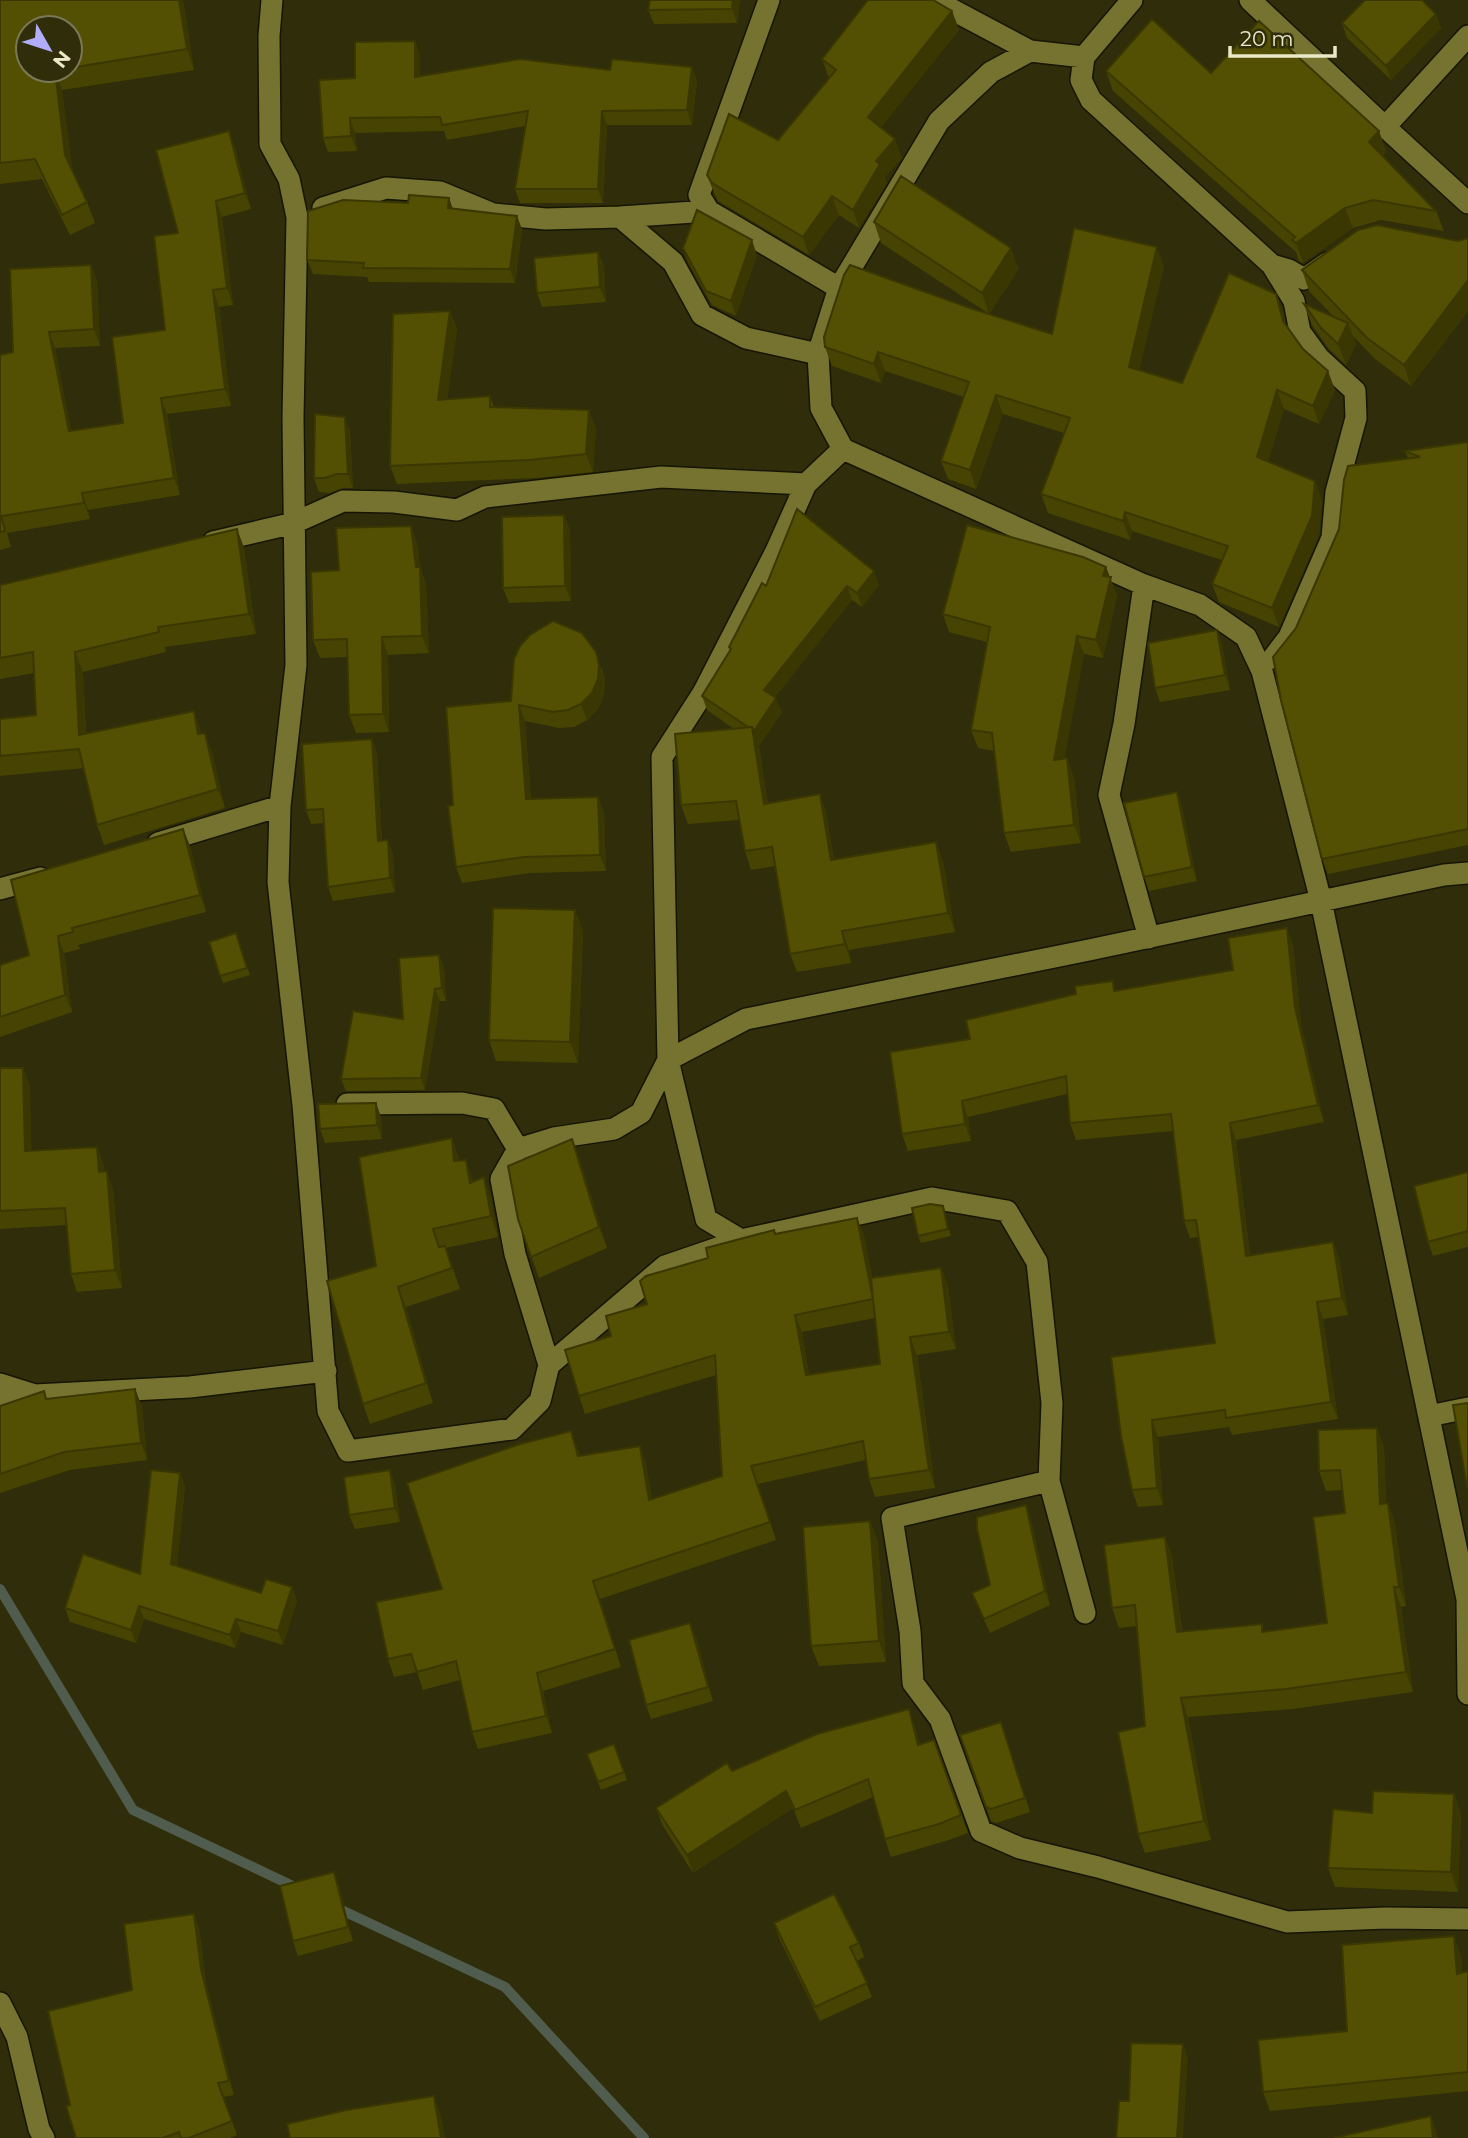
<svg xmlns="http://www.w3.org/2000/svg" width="1468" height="2138" font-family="Montserrat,sans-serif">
<rect width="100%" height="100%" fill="#2f2d0a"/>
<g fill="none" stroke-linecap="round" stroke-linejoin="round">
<!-- stream -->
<path stroke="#505c4d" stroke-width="10" d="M0 1589 133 1810 299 1889
M335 1907 505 1987 644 2138"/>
<defs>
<path id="minor" d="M272 0 269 36 270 144 289 179 297 217 293 418 296 665 280 806 278 882 303 1105 328 1411 348 1451 512 1429 540 1401 549 1365 515 1254 501 1179 518 1149 554 1138 614 1129 641 1113 668 1060 746 1019 1089 950 1444 875 1468 873
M769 0 699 195 709 211 839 288
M934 0 1030 51 1084 57
M1132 0 1084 57 1081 80 1091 100 1272 265 1289 270 1304 279 1327 263
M1250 0 1385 127
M1468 36 1385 127 1468 203
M1030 51 991 72 939 121 839 288 818 354 821 408 843 449 1144 585 1200 605 1246 637 1262 671 1321 901 1467 1599 1468 1694
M323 208 386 188 440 192 493 214 546 219 620 217 709 211
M620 217 673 262 702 315 746 338 818 354
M1272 265 1294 301 1300 332 1319 358 1355 391 1356 418 1336 492 1332 538 1289 637 1273 658
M213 542 294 523 343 501 394 502 457 510 485 497 661 477 806 484
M1144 585 1124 724 1109 795 1149 938
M158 843 280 806
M0 889 40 878
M347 1104 462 1103 494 1109 518 1149
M741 1240 706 1219 668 1060 662 757 703 693 776 551 806 484 843 449
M549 1365 665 1266 741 1240 932 1198 1007 1211 1037 1262 1052 1403 1049 1481 892 1518 910 1631 913 1683 940 1719 981 1831 1020 1848 1098 1867 1287 1922 1386 1918 1468 1919
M0 1384 35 1395 190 1387 326 1371
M0 1404 35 1395
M1429 1416 1468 1408
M1049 1481 1085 1613
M0 2003 17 2037 39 2129 44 2138"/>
</defs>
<!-- minor casing -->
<use href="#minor" stroke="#161503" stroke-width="24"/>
<!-- minor -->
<use href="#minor" stroke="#767331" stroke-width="21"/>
</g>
<!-- wall -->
<path fill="#474403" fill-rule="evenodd" d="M0 0H182L184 5 194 70 62 90 72 169 87 202 95 223 70 235 42 179 0 184ZM70 28V70H28Z
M740 0 737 23 654 24 648 10Z
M952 11 959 30 881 127 902 158 885 177 887 183 859 228 839 215 809 255 718 201 714 193 707 175 778 140 829 78 822 59Z
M1436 14 1441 28 1391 80 1347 38 1342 23Z
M415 41 420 55V76L692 67 697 81 692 125H607L603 203H520L515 189 525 126 447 140 444 131 355 133 357 151 328 152 323 138 355 78Z
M1106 71 1211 73 1379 131 1386 152 1382 156 1436 211 1444 231 1381 220 1353 228 1303 263 1299 261 1296 252 1113 91Z
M235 147 251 209 222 217 233 305 219 307 231 406 167 414 180 495 88 510 90 519 7 533 11 547 0 550V355L13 352 91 265 97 281 100 346 55 348 71 431 123 423 165 330 178 233Z
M449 198 452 209 517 216 522 230 515 283 369 282 367 277 313 274 307 260 408 203Z
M874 222 1019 269 989 314 881 243Z
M1468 238V311L1411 386 1375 359 1353 336 1356 344 1346 365 1329 349 1312 325 1304 304 1335 318 1309 291 1302 270 1458 241Z
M683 248 757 255 736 316 712 305 688 262Z
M598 252 604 266 606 302 542 307 537 293Z
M1164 266 1139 370 1182 383 1283 312 1286 326 1335 390 1319 424 1284 409 1268 462 1322 500 1319 535 1279 627 1219 602 1212 584 1222 560 1132 531 1130 540 1048 513 1041 494 1064 433 1003 414 976 489 948 479 941 461 964 397 885 371 881 383 832 366 825 347 973 309 1052 334Z
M450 311 457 329 447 399 490 396 494 407 596 428 593 472 536 478 397 484 390 466Z
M350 431 353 488H343L330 493 319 492 314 478Z
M1468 442V845L1328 874 1322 859 1296 628 1339 529 1408 459 1405 451Z
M564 515 570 529 571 601 509 603 503 588Z
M411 526 417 544 420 567 426 584 429 653 388 655 389 732 356 733 349 715 348 657 320 658 313 640 339 570Z
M237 529 244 548 256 634 165 647 166 652 83 672 86 734 194 711 201 734 205 733 212 753 225 808 104 845 97 825 84 768 0 776V719L36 715 34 673 0 679V585Z
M1106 567 1117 596 1103 658 1084 654 1064 759 1074 777 1081 843 1011 852 1004 833 994 751 978 748 971 730 987 642 949 632 943 614Z
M879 585 862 607 852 600 775 697 782 712 759 746 768 804 820 794 826 813 834 860 936 842 943 861 955 932 849 950 851 963 797 972 790 954 775 866 751 870 745 851 739 820 688 824 681 805 734 729 707 710 702 696 730 650 729 647 766 586Z
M1217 630 1222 645 1230 690 1160 702 1155 688Z
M602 668 605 681 604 695 598 709 587 720 574 727 559 728 525 721 531 799 598 797 604 813 606 871 530 873 462 883 456 867 453 805 511 701Z
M372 739 377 753 382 841 388 840 393 855 395 892 333 901 328 887 324 823 311 824 306 810Z
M1177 792 1182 807 1197 881 1149 891 1144 877Z
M183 829 190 846 206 912 78 945 80 949 64 953 72 1012 0 1037V965L29 955Z
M575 910 583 931 578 1063 496 1061 489 1040Z
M236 933 250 975 223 983 209 942Z
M1293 944 1301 1024 1324 1122 1236 1140 1250 1255 1333 1242 1339 1258 1348 1315 1323 1319 1338 1419 1232 1435 1229 1427 1158 1437 1163 1505 1138 1507 1132 1490 1121 1436 1215 1343 1199 1237 1190 1238 1184 1221 1173 1131 1076 1140 1070 1123 1067 1094 968 1117 971 1141 908 1151 902 1134 970 1039 1117 991 1233 970Z
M439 955 444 967 446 1001H440L425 1090 346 1091 341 1079 403 1019Z
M0 1068 30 1085 31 1151 104 1165V1171L113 1189 122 1288 77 1292 71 1274 67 1225 0 1229Z
M381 1117 382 1139 325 1143 320 1129Z
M452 1138 459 1160 473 1181 491 1197 498 1237 446 1248 460 1289 406 1307 433 1403 370 1424 363 1404 376 1266Z
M580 1160 607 1248 539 1278 518 1219Z
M1468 1172V1247L1433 1256 1428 1242Z
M945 1214 951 1236 921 1243 918 1236Z
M857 1218 864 1236 872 1277 941 1268 948 1286 956 1349 917 1355 935 1488 875 1497 869 1479 866 1460 758 1484 776 1540 600 1599 621 1667 543 1691 552 1733 478 1749 472 1732 460 1680 423 1690 417 1672 394 1677 388 1659 442 1589 578 1449 580 1456 640 1446 646 1464 652 1499 722 1476 716 1375 585 1414 579 1396 611 1336 647 1304 708 1258 775 1234ZM875 1318 880 1364 809 1374 802 1332Z
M135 1389 142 1407 147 1460 70 1470 0 1493V1406L46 1399Z
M1377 1428 1384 1447 1386 1504 1388 1503 1395 1523 1406 1606 1401 1607 1413 1692 1293 1709 1188 1717 1211 1840 1145 1853 1138 1834 1145 1726 1137 1626 1119 1628 1112 1608 1165 1537 1172 1556 1182 1632H1264L1327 1623 1345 1513 1343 1490 1326 1491 1319 1471Z
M390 1470 395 1484 400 1522 355 1529 349 1515Z
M180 1473 185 1486 177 1566 261 1593 292 1587 297 1601 283 1645 241 1632 235 1648 144 1619 136 1643 70 1622 65 1608 140 1574Z
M1031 1520 1050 1605 990 1633 972 1593 990 1585Z
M870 1521 878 1542 886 1662 819 1666 811 1646Z
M696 1637 713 1701 651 1719 646 1705Z
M909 1709 920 1744 934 1740 968 1833 946 1841 891 1857 885 1839 873 1797 801 1828 793 1808 693 1873 663 1826 656 1808 732 1771Z
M960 1735 1006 1737 1030 1812 996 1823 991 1821Z
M614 1744 627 1780 601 1790 587 1754Z
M1454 1794 1461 1814 1458 1892 1335 1887 1328 1868 1372 1813Z
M334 1872 339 1886 353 1941 298 1956 293 1941Z
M194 1914 199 1928 206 1983 234 2095 223 2097 237 2135 230 2138H76L70 2105 132 1990Z
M774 1923 859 1943 864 1957 857 1961 872 1997 820 2021 779 1938Z
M1461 1955 1462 1973 1468 1971V2091L1270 2111 1263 2092 1347 2031Z"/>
<!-- shaded-wall -->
<path fill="#3a3702" d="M179 0H182L184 5 194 70 187 49Z
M733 0H740L737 23 732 9Z
M952 11 959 30 875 135 868 117Z
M1436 14 1441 28 1391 80 1386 66Z
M415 41 420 55V91L415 77Z
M692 67 697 81 692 125 687 110Z
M55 70 62 90 73 175 65 155Z
M602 111 607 125 603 203 598 189Z
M350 118 355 133 357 151 351 136Z
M229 131 235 147 251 209 245 193Z
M1379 131 1386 152 1377 162 1369 142Z
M895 139 902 158 885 177 887 183 859 228 853 210 876 161Z
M832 196 839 215 809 255 803 237Z
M449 198 454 212 448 208Z
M216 201 222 217 233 305 227 288Z
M1345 208 1353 228 1303 263 1296 243Z
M517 216 522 230 515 283 510 269Z
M752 240 757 255 736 316 731 301Z
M1157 247 1164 266 1136 385 1129 367Z
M1011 248 1019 269 989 314 982 293Z
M598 252 604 266 606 302 600 287Z
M91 265 97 281 100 346 94 329Z
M1468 280V311L1411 386 1404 365Z
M213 290 219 307 231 406 225 389Z
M1276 294 1283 312 1289 340 1283 321Z
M450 311 457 329 445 418 438 400Z
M1348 323 1356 344 1346 365 1338 344Z
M49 332 55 348 75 448 69 431Z
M878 352 885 371 881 383 874 364Z
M1328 371 1335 390 1319 424 1313 406Z
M1277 390 1284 409 1264 476 1257 457Z
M996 395 1003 414 976 489 970 470Z
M161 398 167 414 180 495 174 478Z
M589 410 596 428 593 472 586 454Z
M345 417 350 431 353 488 348 474Z
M1315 481 1322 500 1319 535 1279 627 1272 608Z
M82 493 88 510 90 519 84 503Z
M1125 512 1132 531 1130 540 1123 521Z
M564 515 570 529 571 601 565 586Z
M411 526 417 544 420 567 426 584 429 653 422 636Z
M237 529 244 548 256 634 249 614Z
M1106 567 1117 596 1103 658 1096 640 1103 576Z
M874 571 879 585 862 607 857 593Z
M847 586 852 600 770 704 764 690Z
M1217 630 1222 645 1230 690 1225 675Z
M1077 636 1084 654 1061 778 1054 760Z
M382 637 388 655 389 732 383 714Z
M75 652 83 672 87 755 79 735Z
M596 652 605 681 604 695 598 709 587 720 581 704Z
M776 698 782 712 759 746 771 823 764 804 752 727Z
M519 705 525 721 532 815 526 799Z
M194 711 201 731 205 754 198 734Z
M205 733 212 753 225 808 218 789Z
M372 739 377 753 383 855 378 841Z
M1067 758 1074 777 1081 843 1074 825Z
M1177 792 1182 807 1197 881 1192 867Z
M820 794 826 813 837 879 831 860Z
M598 797 604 813 606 871 600 855Z
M183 829 190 846 206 912 200 895Z
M388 840 393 855 395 892 390 878Z
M936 842 943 861 955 932 948 913Z
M575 910 583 931 578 1063 570 1042Z
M1287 928 1293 944 1301 1024 1324 1122 1318 1105 1295 1007Z
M842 931 849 950 851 963 845 944Z
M58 936 64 953 72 1012 65 995Z
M439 955 444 967 446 1001 442 988Z
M435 989 440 1001 425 1090 421 1078Z
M23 1068 30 1085 32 1169 25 1151Z
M962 1101 968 1117 971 1141 965 1124Z
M376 1103 381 1117 382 1139 377 1125Z
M1230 1123 1236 1140 1252 1273 1246 1256Z
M452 1138 459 1158 461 1181 454 1161Z
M572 1139 580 1160 607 1248 599 1227Z
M97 1147 104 1165 105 1190 99 1172Z
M466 1160 473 1180 477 1203 470 1183Z
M107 1171 113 1189 122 1288 115 1270Z
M484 1177 491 1197 498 1237 491 1216Z
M857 1218 864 1236 879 1317 873 1299Z
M1333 1242 1339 1258 1348 1315 1342 1298Z
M941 1268 948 1286 956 1349 949 1332Z
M398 1287 406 1307 433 1403 426 1383Z
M1317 1302 1323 1319 1338 1419 1331 1402Z
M795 1315 802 1332 812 1393 806 1375Z
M910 1337 917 1355 935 1488 929 1470Z
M135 1389 142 1407 147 1460 141 1443Z
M1152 1420 1158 1437 1163 1505 1157 1488Z
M1377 1428 1384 1447 1387 1524 1380 1504Z
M571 1431 578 1449 584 1474 578 1456Z
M640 1446 646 1464 656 1518 649 1500Z
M390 1470 395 1484 400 1522 395 1508Z
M180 1473 185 1486 176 1578 171 1564Z
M1388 1503 1395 1523 1406 1606 1399 1587Z
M1026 1505 1031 1520 1050 1605 1045 1591Z
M870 1521 878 1542 886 1662 879 1641Z
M1165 1537 1172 1556 1184 1652 1177 1632Z
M593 1581 600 1599 621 1667 615 1649Z
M292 1587 297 1601 283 1645 278 1631Z
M1394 1587 1401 1607 1413 1692 1406 1672Z
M139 1606 144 1619 136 1643 131 1630Z
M236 1619 241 1632 235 1648 230 1635Z
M690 1623 696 1637 713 1701 708 1687Z
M537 1673 543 1691 552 1733 546 1716Z
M1181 1698 1188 1717 1211 1840 1204 1821Z
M909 1709 915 1727 925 1762 918 1745Z
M786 1791 793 1808 693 1873 687 1855Z
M1454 1794 1461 1814 1458 1892 1451 1872Z
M334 1872 339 1886 353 1941 348 1927Z
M194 1914 199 1928 206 1983 234 2095 229 2081 201 1969Z
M1454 1936 1461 1955 1464 1993 1457 1974Z
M1183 2044 1188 2058 1183 2138H1177Z
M434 2096 441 2115 445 2138H441Z
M1431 2116 1437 2133 1438 2138H1433Z"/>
<!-- building -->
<path fill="#534f03" stroke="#3a3702" stroke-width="2" fill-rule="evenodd" d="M0 0H179L187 49 70 68V28H28V70H55L65 155 87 202 62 215 35 159 0 163Z
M650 0H733L732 9 648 10Z
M868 0H933L952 11 868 117 895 139 876 161 880 164 853 210 832 196 803 237 712 183 707 175 729 114 778 140 836 70 822 59Z
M1365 0H1422L1436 14 1386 66 1342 23Z
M1152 19 1211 73 1259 21 1379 131 1369 142 1436 211 1373 200 1345 208 1296 243 1292 240 1295 237 1106 71Z
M415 41V77L520 59 610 70 612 59 692 67 687 110 602 111 598 189H515L528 111 442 125 440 117 350 118 351 136 323 138 319 80 355 78V42Z
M229 131 245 193 216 201 227 288 213 290 225 389 161 398 174 478 82 493 84 503 1 516 5 531 0 532V355L13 352 10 269 91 265 94 329 49 332 69 431 123 423 112 337 165 330 154 236 178 233 156 150Z
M901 176 1011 248 982 293 874 222Z
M409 195 449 198 448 208 517 216 510 269 363 268 364 263 307 260 308 211 343 200 408 203Z
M697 210 752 240 731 301 706 291 683 248Z
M1377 225 1458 241 1468 238V280L1404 365 1367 338 1302 270 1358 230Z
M1074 228 1157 247 1129 367 1182 383 1229 273 1276 294 1283 321 1303 349 1328 371 1313 406 1277 390 1257 457 1315 481 1312 516 1272 608 1212 584 1228 546 1125 512 1123 521 1041 494 1070 418 996 395 970 470 941 461 969 382 878 352 874 364 825 347 824 337 844 275 850 265 973 309 1052 334Z
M598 252 600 287 537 293 534 258Z
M1304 304 1348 323 1338 344 1321 328Z
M450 311 438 400 490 396V407L589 410 586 454 529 460 390 466 393 314Z
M315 414 345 417 348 474H337L325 478H314Z
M1468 442V829L1322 859 1281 700 1273 657 1296 628 1339 529 1344 480 1348 466 1420 457 1405 451Z
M797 509 874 571 857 593 847 586 764 690 776 698 754 731 752 727H748L702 696 731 649 729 647 762 583 766 586Z
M564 515 565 586 503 588 502 517Z
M967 525 1083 557 1106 567 1103 576 1111 577 1096 640 1077 636 1054 760 1067 758 1074 825 1004 833 992 733 971 730 990 627 943 614Z
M411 526 416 567H420L422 636 382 637 383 714 349 715 347 639 313 640 311 572 339 570 336 528Z
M237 529 249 614 158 627 159 632 75 652 79 735 194 711 198 734 205 733 218 789 97 825 79 749 0 756V719L36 715 33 652 0 658V585Z
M553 621 582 633 596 652 599 664 598 679 592 693 581 704 568 710 553 712 519 705 526 799 598 797 600 855 524 857 456 867 448 806 453 805 446 707 511 701 514 659 520 646 530 635Z
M1217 630 1225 675 1155 688 1148 643Z
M752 727 764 804 820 794 831 860 936 842 948 913 842 931 845 944 790 954 772 847 745 851 736 801 681 805 675 734Z
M372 739 378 841 388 840 390 878 328 887 323 809 306 810 302 744Z
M1177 792 1192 867 1144 877 1124 803Z
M183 829 200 895 72 928 73 932 58 936 65 995 0 1017V965L29 955 11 880Z
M493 908 575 910 570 1042 489 1040Z
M1287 928 1295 1007 1318 1105 1230 1123 1246 1256 1333 1242 1342 1298 1317 1302 1331 1402 1226 1418 1225 1410 1152 1420 1157 1488 1132 1490 1121 1436 1111 1357 1215 1343 1196 1220 1184 1221 1171 1114 1070 1123 1066 1076 962 1101 965 1124 902 1134 890 1052 970 1039 966 1020 1076 994 1075 986 1113 981 1114 991 1233 970 1228 938Z
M236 933 247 968 220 976 209 942Z
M439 955 442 988 435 989 421 1078 341 1079 353 1011 403 1019 399 958Z
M0 1068H23L25 1151 97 1147 99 1172 107 1171 115 1270 71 1274 65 1208 0 1211Z
M376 1103 377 1125 320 1129 318 1104Z
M452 1138 454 1161 466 1160 470 1183 484 1177 491 1216 433 1229 439 1247 445 1246 452 1268 398 1287 426 1383 363 1404 327 1281 376 1266 359 1157Z
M572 1139 599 1227 531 1257 518 1219 508 1166Z
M1468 1172V1231L1428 1242 1414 1186Z
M930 1204 943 1206 948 1229 918 1236 912 1208Z
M857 1218 873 1299 871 1278 941 1268 949 1332 910 1337 929 1470 869 1479 863 1441 751 1466 770 1522 593 1581 615 1649 537 1673 546 1716 472 1732 456 1661 417 1672 411 1654 388 1659 376 1602 442 1589 407 1483 520 1444 571 1431 578 1456 640 1446 649 1500 722 1476 715 1355 579 1396 565 1350 611 1336 606 1316 647 1304 640 1281 646 1276 708 1258 706 1248 774 1230 775 1234ZM873 1299 880 1364 806 1375 795 1315Z
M135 1389 141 1443 64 1452 0 1474V1406L44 1391 46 1399Z
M1468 1403V1486L1467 1487 1453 1405Z
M1377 1428 1380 1504 1388 1503 1399 1587H1394L1406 1672 1286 1689 1181 1698 1204 1821 1138 1834 1118 1732 1145 1726 1135 1605 1112 1608 1104 1545 1165 1537 1177 1632 1262 1624V1632L1327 1623 1313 1517 1345 1513 1340 1470 1319 1471 1318 1430Z
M151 1470 180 1473 171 1564 261 1593 266 1579 292 1587 278 1631 236 1619 230 1635 139 1606 131 1630 65 1608 83 1554 140 1574Z
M390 1470 395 1508 349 1515 344 1477Z
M1026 1505 1045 1591 984 1619 972 1593 990 1585 977 1529V1517Z
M870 1521 879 1641 811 1646 803 1527Z
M690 1623 708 1687 646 1705 629 1640Z
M909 1709 918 1745 934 1740 961 1815 939 1824 885 1839 868 1779 795 1810 786 1791 687 1855 656 1808 727 1763 732 1771 817 1734Z
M1001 1722 1025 1798 991 1809 986 1807 960 1735Z
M614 1744 624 1772 598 1782 587 1754Z
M1373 1791 1454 1794 1451 1872 1328 1868 1333 1809 1372 1813Z
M334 1872 348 1927 293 1941 280 1886Z
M834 1894 859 1943 850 1947 867 1983 815 2007 774 1923Z
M194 1914 201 1969 229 2081 218 2083 232 2121 189 2138H181L179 2132 163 2138H76L66 2106 70 2105 48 2011 132 1990 124 1924Z
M1454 1936 1457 1974 1468 1971V2072L1263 2092 1258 2040 1347 2031 1342 1945Z
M1131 2043 1183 2044 1177 2138H1116L1119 2101H1129Z
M434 2096 441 2138H290L287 2124 346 2110Z
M1431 2116 1433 2138H1333Z"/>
<!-- north arrow -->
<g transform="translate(49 49) rotate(129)"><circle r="33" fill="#2f2d0a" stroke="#7a7856" stroke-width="2"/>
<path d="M0-5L12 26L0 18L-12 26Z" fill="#b1adfa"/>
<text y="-10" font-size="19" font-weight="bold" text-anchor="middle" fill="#eae9c8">N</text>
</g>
<!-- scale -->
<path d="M1230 46v10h105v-10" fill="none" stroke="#eae9c8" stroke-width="3.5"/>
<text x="1240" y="46" font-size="21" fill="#eae9c8" stroke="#2f2d0a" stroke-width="5" paint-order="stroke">20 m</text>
</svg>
